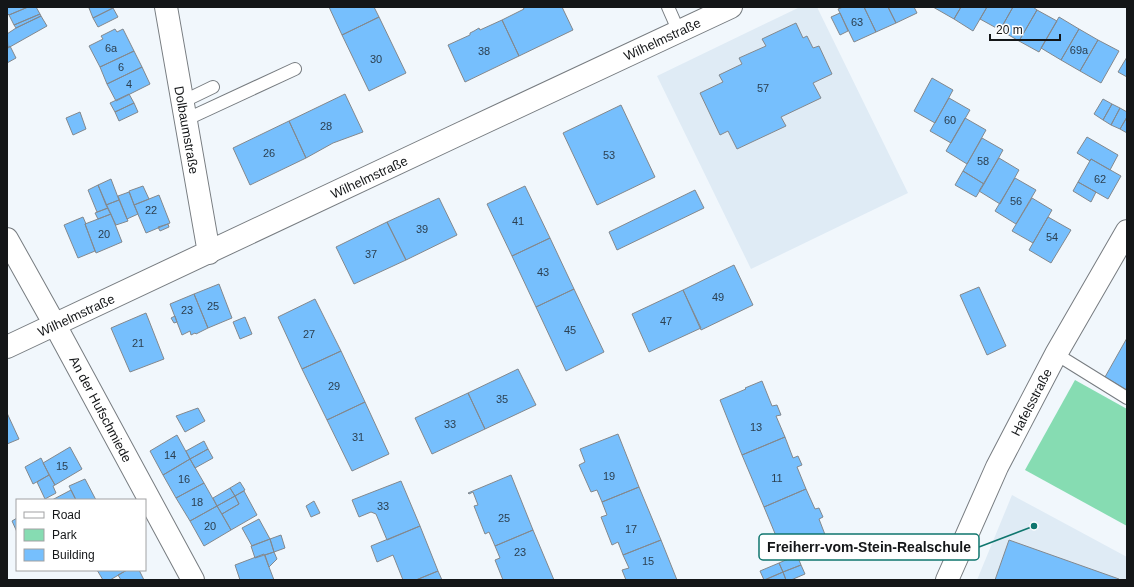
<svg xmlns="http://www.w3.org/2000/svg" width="1134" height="587" font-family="Arial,sans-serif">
<rect width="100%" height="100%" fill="#f1f7fc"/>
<!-- built -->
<path fill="#dfebf5" d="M800 7H817L908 193 751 269 657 76Z
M1012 495 1127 557V580H977Z"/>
<!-- green -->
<path fill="#86dcb2" d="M1075 380 1127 409V526L1025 470Z"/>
<!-- building -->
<path fill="#76bffd" stroke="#83888d" d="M7 7H28L9 15 7 13Z
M28 7H36L40 14 14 25 9 15Z
M91 7H112L113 8 93 18 89 8Z
M329 7H374L379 17 342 35Z
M523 7H562L573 30 519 56 502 20 524 9Z
M843 7H864L876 32 854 42 838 9Z
M864 7H888L896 23 876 32Z
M888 7H914L917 13 896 23Z
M933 7H961L954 19Z
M961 7H987L973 31 954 19Z
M987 7H1013L1000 30 980 19Z
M1013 7H1033L1037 10 1019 41 1000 30Z
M113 8 118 17 98 27 93 18Z
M1037 10 1057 21 1039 52 1019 41Z
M840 13 848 31 840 35 831 17Z
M40 14 41 16 16 28 14 25Z
M41 16 47 26 8 48 7 34 16 28Z
M379 17 406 73 369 91 342 35Z
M1059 17 1079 29 1061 60 1041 48Z
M502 20 519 56 465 82 448 45 470 35V33L474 31 479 28 480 30Z
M796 23 803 38 807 36 813 48 819 46 832 74 813 83 821 98 781 117 786 126 737 149 728 131 720 135 700 93 723 82 719 75 742 64 739 58 766 46 762 39Z
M115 29 117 32 123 29 134 51 100 67 89 46 103 39 101 36Z
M1079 29 1098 40 1080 71 1061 60Z
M1098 40 1119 51 1101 83 1080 71Z
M10 46 16 58 7 63V48Z
M134 51 142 67 107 84 100 67Z
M1127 57V77L1118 72Z
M142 67 150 84 116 101 107 84Z
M932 78 953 90 935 123 914 111Z
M129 94 134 103 115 112 110 103Z
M345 94 363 132 333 143 306 158 289 121Z
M949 98 970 110 951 143 930 131Z
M1103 99 1112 104 1103 120 1094 114Z
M134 103 138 112 119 121 115 112Z
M1112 104 1120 108 1111 125 1103 120Z
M621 105 655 177 597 205 563 133Z
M1120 108 1127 112V117L1120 129 1111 125Z
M80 112 86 129 73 135 66 118Z
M1127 117V133L1120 129Z
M965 118 986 130 967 164 946 151Z
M289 121 306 158 250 185 233 148Z
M1087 137 1118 155 1110 170 1091 159 1090 161 1077 153Z
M982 138 1003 150 984 184 963 171Z
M999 158 1019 170 1000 204 979 191Z
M1091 159 1121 176 1108 199 1078 182Z
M963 171 984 184 976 197 955 185Z
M1015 178 1036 190 1016 224 995 211Z
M111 179 119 200 106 205 98 185Z
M1078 182 1096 192 1091 202 1073 191Z
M98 185 108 208 97 212 88 190Z
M143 186 149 199 134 205 129 191Z
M525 186 550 238 512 256 487 204Z
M695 190 704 208 617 250 609 232Z
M129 192 138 214 127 219 118 196Z
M159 195 170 223 146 233 134 205Z
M439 198 457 235 406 260 387 222Z
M1032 198 1052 210 1033 243 1012 231Z
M119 200 128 221 116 225 106 205Z
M108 208 111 214 98 219 95 213Z
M111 214 122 242 96 253 85 224Z
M83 217 86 224H85L95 251 78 258 64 225Z
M1048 217 1071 230 1051 263 1029 250Z
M387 222 406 260 354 284 336 247Z
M168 224 169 227 160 231 158 227Z
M550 238 574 289 536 307 512 256Z
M734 265 753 305 701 330 683 290Z
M219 284 232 318 208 328 194 294Z
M979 287 1006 346 987 355 960 295Z
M574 289 604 352 566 371 536 307Z
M683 290 701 328 649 352 632 314Z
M194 294 208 328 196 334 195 333 191 335 190 331 182 335 170 304Z
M315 299 341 351 302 369 278 317Z
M146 313 164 359 130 372 111 328Z
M175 316 177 322 174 323 171 318Z
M245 317 252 334 240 339 233 322Z
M1127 338V390L1105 377Z
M341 351 365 402 327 420 302 369Z
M518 369 536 405 485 429 468 393Z
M762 381 772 406 777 405 781 415 776 416 785 437 742 455 720 400 746 389 745 388Z
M468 393 485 429 432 454 415 418Z
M365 402 389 454 352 471 327 420Z
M198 408 205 421 185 432 176 416Z
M7 413 19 439 7 444Z
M618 434 639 487 602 502 597 490 591 492 579 465 585 462 580 449Z
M177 435 190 459 163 475 150 451Z
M785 437 793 458 798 456 802 465 797 467 806 489 764 507 742 455Z
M204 441 208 449 190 459 186 451Z
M70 447 82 469 55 485 43 463Z
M208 449 213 458 195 468 190 459Z
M41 458 49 475 33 484 25 467Z
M190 459 204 483 176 498 163 475Z
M49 475 55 485 53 486 56 493 45 499 37 482Z
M511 475 533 530 495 546 489 532 485 534 474 506 478 505 473 492 469 494 468 493Z
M85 479 96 500H76L69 486Z
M401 481 420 526 387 540 376 514 371 512 359 517 352 500Z
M240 482 245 490 235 496 230 488Z
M204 483 217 506 190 521 176 498Z
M639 487 661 540 623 555 618 542 612 545 601 517 607 515 602 502Z
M230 488 235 496 217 506 213 498Z
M806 489 815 509 819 508 823 517 819 519 829 545 813 552 812 549 786 560 764 507Z
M71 490 76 500H52Z
M244 491 257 515 231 530 222 514 239 504 235 496Z
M235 496 239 504 222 514 217 506Z
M314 501 320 513 311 517 306 506Z
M217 506 231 530 204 546 190 521Z
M17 518V532L12 521Z
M259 519 270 539 252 546 242 528Z
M420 526 438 571 416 580H403L393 555 377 562 371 546Z
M533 530 554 580H503L495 560 500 558 495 546Z
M281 535 285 548 274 552 270 539Z
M270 539 274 552 255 558 251 546Z
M661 540 677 580H626L622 570 629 568 623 555Z
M1009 540 1119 579V580H995Z
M274 552 277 559 269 567 265 555Z
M264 554 274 580H240L235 565Z
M797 555 801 565 783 572 779 563Z
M779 563 783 572 764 580 760 571Z
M801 565 805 574 791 580H786L783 572Z
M97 570H127L110 580H103Z
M127 570H139L144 580H121L118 575Z
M438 571 442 580H416Z
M783 572 786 580H765Z"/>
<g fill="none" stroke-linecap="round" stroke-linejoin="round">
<defs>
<path id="service" d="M668 7 679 32
M182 102 213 87
M185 120 295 69
M1056 354 1127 398"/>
<path id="minor" d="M166 7 209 253
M7 239 55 325 193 580
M7 347 453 137 731 7"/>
<path id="secondary" d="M947 580 997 467 1056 354 1127 231"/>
</defs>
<!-- service casing -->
<use href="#service" stroke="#777c80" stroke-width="14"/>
<!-- minor casing -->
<use href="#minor" stroke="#777c80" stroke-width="24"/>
<!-- secondary casing -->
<use href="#secondary" stroke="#777c80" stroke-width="24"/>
<!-- service -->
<use href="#service" stroke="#fff" stroke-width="12"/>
<!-- minor -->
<use href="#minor" stroke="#fff" stroke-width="22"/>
<!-- secondary -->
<use href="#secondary" stroke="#fff" stroke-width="22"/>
</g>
<g text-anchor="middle" stroke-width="3" stroke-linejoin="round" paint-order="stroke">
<!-- number labels -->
<g font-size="11" fill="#2c4051">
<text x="857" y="26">63</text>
<text x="111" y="52">6a</text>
<text x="1079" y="54">69a</text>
<text x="484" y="55">38</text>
<text x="376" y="63">30</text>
<text x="121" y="71">6</text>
<text x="129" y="88">4</text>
<text x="763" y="92">57</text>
<text x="950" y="124">60</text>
<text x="326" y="130">28</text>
<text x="269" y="157">26</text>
<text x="609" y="159">53</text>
<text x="983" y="165">58</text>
<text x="1100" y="183">62</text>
<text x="1016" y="205">56</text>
<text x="151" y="214">22</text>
<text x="518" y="225">41</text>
<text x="422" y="233">39</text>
<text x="104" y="238">20</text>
<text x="1052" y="241">54</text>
<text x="371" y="258">37</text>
<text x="543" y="276">43</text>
<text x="718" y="301">49</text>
<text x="213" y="310">25</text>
<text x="187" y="314">23</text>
<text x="666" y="325">47</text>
<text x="570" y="334">45</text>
<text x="309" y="338">27</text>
<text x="138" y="347">21</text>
<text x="334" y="390">29</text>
<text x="502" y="403">35</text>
<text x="450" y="428">33</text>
<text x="756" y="431">13</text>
<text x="358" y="441">31</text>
<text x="170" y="459">14</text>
<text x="62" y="470">15</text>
<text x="609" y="480">19</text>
<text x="777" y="482">11</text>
<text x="184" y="483">16</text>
<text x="197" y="506">18</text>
<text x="383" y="510">33</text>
<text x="504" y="522">25</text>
<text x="210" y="530">20</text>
<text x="631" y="533">17</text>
<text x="520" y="556">23</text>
<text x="648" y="565">15</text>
</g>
<!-- street labels -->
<g font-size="13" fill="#141618" stroke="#fff">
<text transform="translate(662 39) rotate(-25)" y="5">Wilhelmstraße</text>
<text transform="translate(187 130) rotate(80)" y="5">Dolbaumstraße</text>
<text transform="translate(369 177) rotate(-25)" y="5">Wilhelmstraße</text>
<text transform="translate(76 315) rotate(-25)" y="5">Wilhelmstraße</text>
<text transform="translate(1031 402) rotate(-63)" y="5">Hafelsstraße</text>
<text transform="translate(101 409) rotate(62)" y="5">An der Hufschmiede</text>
</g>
</g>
<!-- callouts -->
<path fill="none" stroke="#0f766e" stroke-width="1.5" d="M1034 526L979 547"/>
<circle fill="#0f766e" stroke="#fff" stroke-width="1.5" cx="1034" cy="526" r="4"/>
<rect fill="#fff" stroke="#0f766e" stroke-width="1.5" x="759" y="534" width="220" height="26" rx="4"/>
<g font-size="14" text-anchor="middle" font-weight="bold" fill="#141618">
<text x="869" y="552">Freiherr-vom-Stein-Realschule</text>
</g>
<!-- border -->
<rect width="1134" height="587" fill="none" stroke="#141618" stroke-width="16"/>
<!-- legend -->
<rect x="16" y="499" width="130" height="72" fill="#ffffff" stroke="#a1a2a3"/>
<rect x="24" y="512" width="20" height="6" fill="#ffffff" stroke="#a1a2a3"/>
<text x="52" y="519" font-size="12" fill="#141618">Road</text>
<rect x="24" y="529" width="20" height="12" fill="#86dcb2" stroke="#a1a2a3"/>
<text x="52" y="539" font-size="12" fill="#141618">Park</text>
<rect x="24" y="549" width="20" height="12" fill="#76bffd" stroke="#a1a2a3"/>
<text x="52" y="559" font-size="12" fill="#141618">Building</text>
<!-- scale -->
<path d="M990 34v6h70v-6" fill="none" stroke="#141618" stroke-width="2"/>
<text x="996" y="34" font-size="12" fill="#141618" stroke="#ffffff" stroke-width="3" paint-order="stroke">20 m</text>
</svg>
